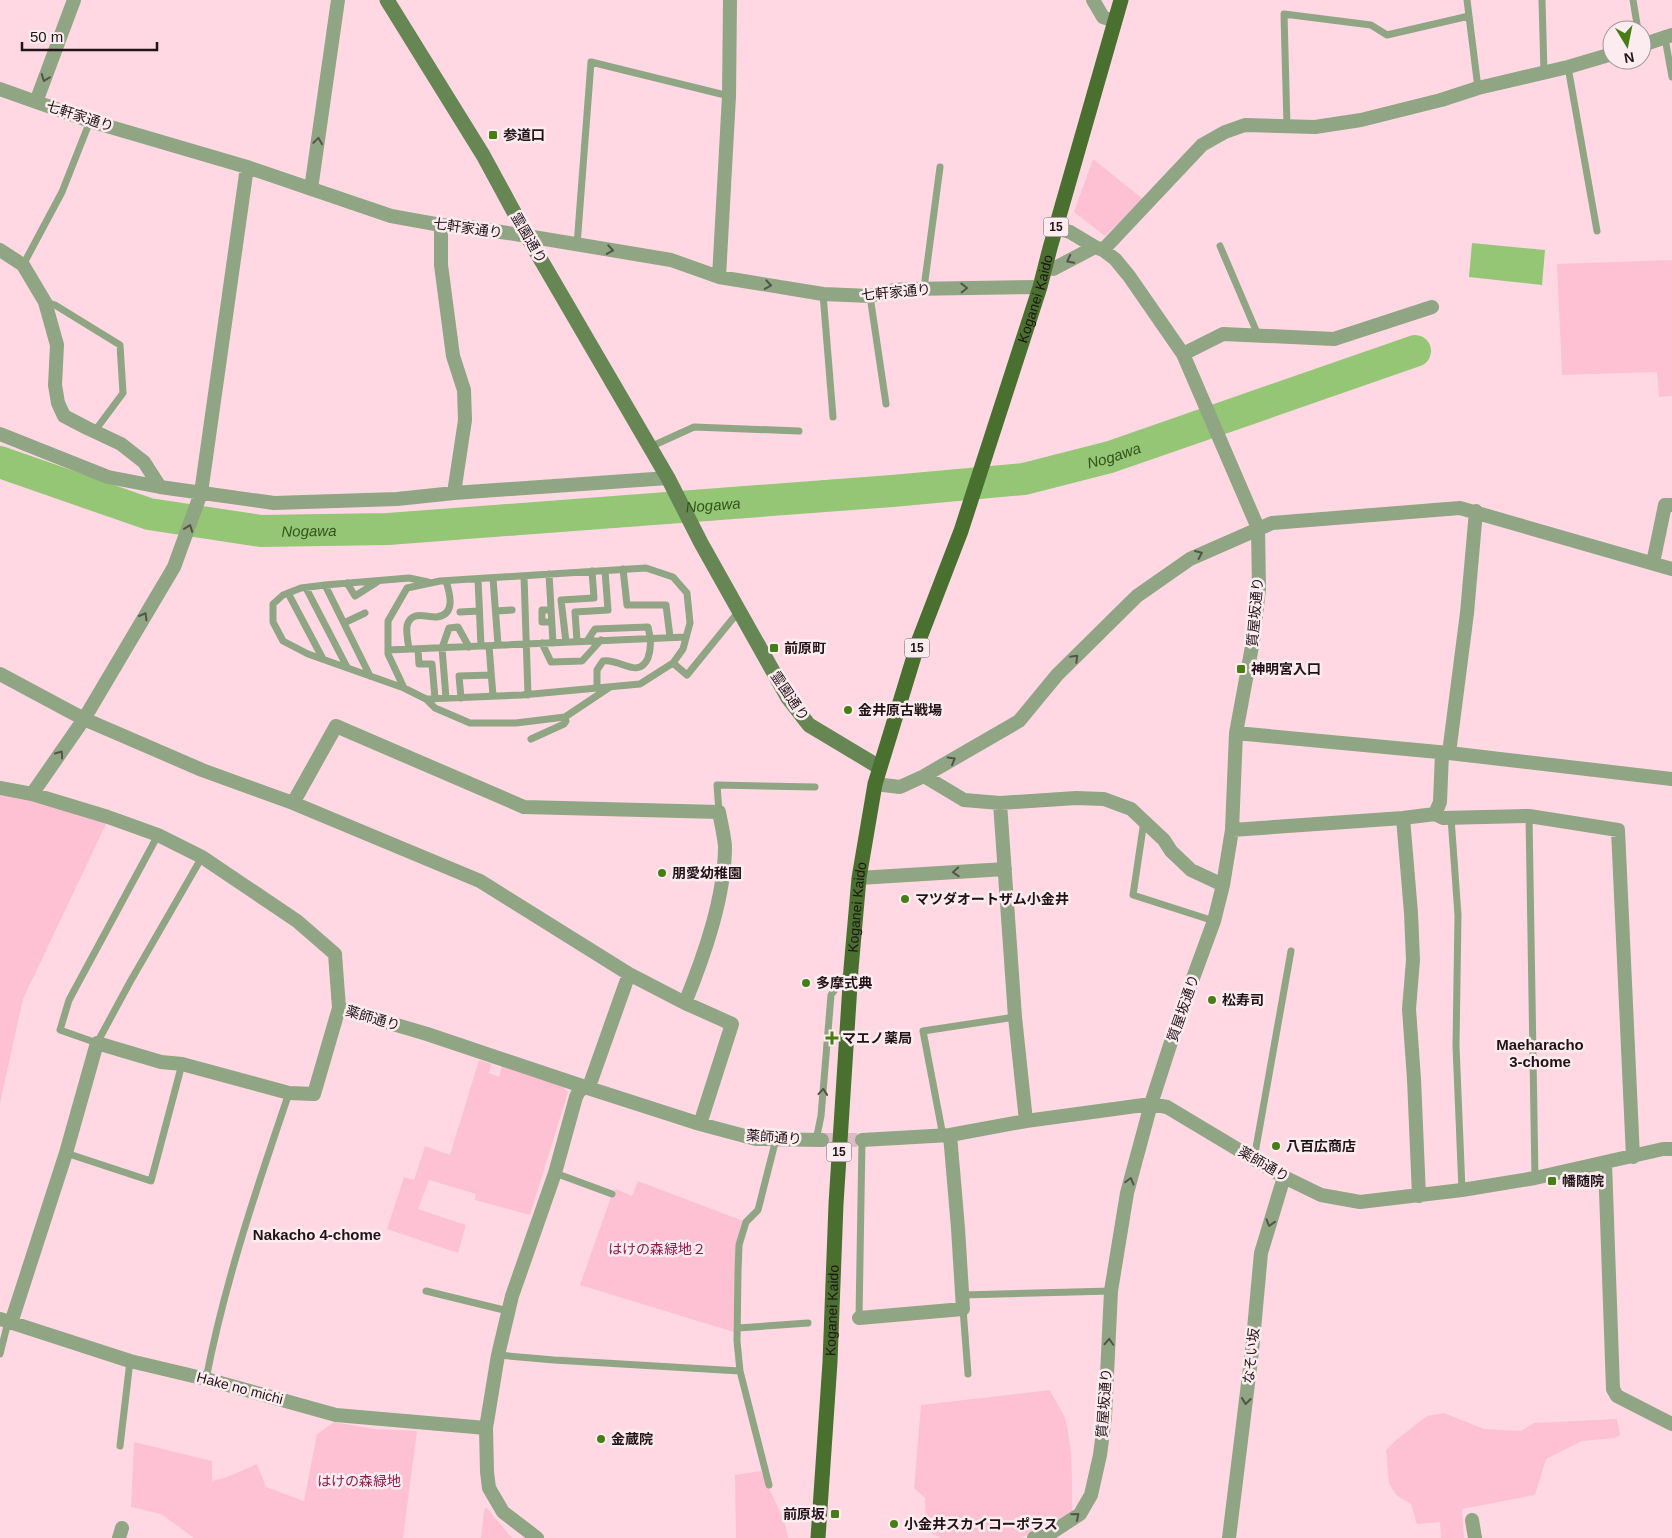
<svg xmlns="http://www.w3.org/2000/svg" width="1672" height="1538" font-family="Helvetica,'Noto Sans JP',sans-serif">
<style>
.green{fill:#fec1d3}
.water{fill:#94c675}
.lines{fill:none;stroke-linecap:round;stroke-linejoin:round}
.river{stroke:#94c675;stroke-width:32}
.street-tunnel{stroke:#debac5;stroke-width:14;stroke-dasharray:14 7;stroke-linecap:butt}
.lane{stroke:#8fa583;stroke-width:7}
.street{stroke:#8fa583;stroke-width:14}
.secondary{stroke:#668653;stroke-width:15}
.primary{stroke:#49702f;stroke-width:15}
.oneway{stroke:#525548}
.poi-dot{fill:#467e15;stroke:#fcecf0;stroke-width:2}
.labels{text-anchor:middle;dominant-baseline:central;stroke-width:5;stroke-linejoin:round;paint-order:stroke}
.shield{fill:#fcecf0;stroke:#635459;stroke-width:1}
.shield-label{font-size:12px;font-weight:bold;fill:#211318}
.street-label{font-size:14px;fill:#211318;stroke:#fcecf0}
.poi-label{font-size:14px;font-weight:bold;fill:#211318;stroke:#fcecf0;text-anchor:start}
.park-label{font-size:14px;fill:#8c1c4e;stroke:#fcecf0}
.water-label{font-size:15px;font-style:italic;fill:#32521a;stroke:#fcecf0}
.neighbourhood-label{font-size:15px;font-weight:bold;fill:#211318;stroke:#fcecf0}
</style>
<rect width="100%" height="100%" fill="#ffd8e3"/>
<path class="green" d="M1093,159l50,40 -38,37 -31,-24z
M1672,260v136l-13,1 -2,-25 -95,3 -5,-111z
M0,793l37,8 69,23 -83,175 -23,104z
M479,1060l12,4 -2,9 10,4 3,-11 59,19 7,7 -38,123 -55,-15 1,-6 -47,-14 -11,29 48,16 -8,28 -71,-24 17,-52 10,3 11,-34 25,9z
M638,1181l108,41 -7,23 -2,88 -157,-48 32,-91 4,-5 16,7z
M1050,1390c4,11 14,21 16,32 7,28 6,62 6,91l-32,18 -21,7h-78l-15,-8 -1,-32 -11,-10 7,-83z
M1444,1413l40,16 37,2 13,-8 83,-4 3,16 -5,3 -33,3 -36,18 -11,36 -73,14 2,29h-23l-1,-16 -23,2 -6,-20 -15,-9 -7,-12 -3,-33 10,-10 31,-24z
M334,1422l40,7 43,2 -14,107h-209l-33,-24 -30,-7 3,-65 78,19v20l15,-4 30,-13 9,23 38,14 13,-67z
M761,1471l23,49 4,18h-52l-1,-63z
M486,1507l26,31h-31l3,-27z"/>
<path class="water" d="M1472,243l73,7 -3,35 -73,-8z"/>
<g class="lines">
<path class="river" id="s1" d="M0,462l149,52 112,17 127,-2 504,-38 132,-12 86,-22 305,-106"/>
<path class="street-tunnel" d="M822,1140h40"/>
<path class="lane" d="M1467,0l11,88
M1542,0l2,73
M1633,0l5,30
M1665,38l7,39
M1568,67l29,164
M1287,127l-3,-113 87,11 16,10 82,-19
M577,245l14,-183 138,34
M1220,246l38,89
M23,265l39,-73 28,-71
M924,288l16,-121
M823,294l10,123
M870,296l16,108
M46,302l9,3 65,40 3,48 -29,39
M650,447l44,-20 105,4
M623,569l4,36h39l4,32
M549,574l4,69
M524,576l4,119
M493,578l5,67
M478,579l3,67
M347,583l8,13 22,-14
M325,585l45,91
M306,588l41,79
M288,593l35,66
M551,610h-9v12h9
M496,611l16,-1
M460,612l19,-1
M344,623l21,-10
M577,641l-2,-29 33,-2 -3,-39
M587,641l8,-12 53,-2c3,11 4,20 0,31 -10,22 -28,0 -45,3l-6,9v18
M566,642l-5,-42 33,-2 -2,-27
M542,643l9,19 31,-1 19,-21
M489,646l4,50
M409,649c-1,-7 -3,-16 -2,-23 4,-17 20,-8 30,-9 19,-3 13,-23 9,-36
M418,649l1,15h13l3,34
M388,650l298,-13
M673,663l10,-14 7,-26 -3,-30 -14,-16 -27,-9 -206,13 -33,7 -19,33v33l16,34 22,11 96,-4 118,-11 33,-21 14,12 52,-64
M404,688l-96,-34 -25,-13 -10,-19v-18l10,-9 18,-7 24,-3 84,-7 19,4
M446,698l-4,-50 7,-20 9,-1 11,20
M461,698l-2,-22 32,-1
M426,699l9,9 35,15h46l49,-6 45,-30
M531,739l33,-15 2,-3 -1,-4
M719,812l-2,-27 98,2
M1529,816l6,362
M1451,818l7,97 -2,131 6,144
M1144,821l-11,74 81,26
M158,835l-89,165 -9,30 37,13 33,-61 72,-125
M943,1136l-20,-105 92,-14
M816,1140l5,-24 10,-121 16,-21
M66,1153l85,28 31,-117
M1254,1159l37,-208
M555,1173l57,21
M426,1291l82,20
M963,1295l148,-4
M963,1309l5,65
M859,1318l3,-178
M738,1328l70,-5
M0,1354l8,-32
M498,1355l56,5 186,11
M206,1379c19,-98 51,-192 83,-286
M120,1446l10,-85
M769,1485l-29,-114 -3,-30 1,-69 1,-27 7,-23 12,-12 18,-71"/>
<path class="street" d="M1093,0l10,17 12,4
M1642,45l30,-10
M0,89l90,32 157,46 144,49 50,9 22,1 64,10 144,24 48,17 104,17 47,2 24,-6 14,-1 132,-2
M36,102l38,-102
M311,189l27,-189
M441,225v40l12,91 11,34 1,30 -11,73
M0,250l23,15 22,37 12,43 -2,40 3,18 6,13 23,12 34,16 23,18 16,25
M1103,250l99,-105 23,-13 20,-7 70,2 46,-7 80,-20 37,-12 90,-21 44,-13
M1045,266l8,3 42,-22
M719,277l10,-181 1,-96
M1183,354l40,-20 111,5 98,-32
M0,434l108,43 52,10 114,16 123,-4 57,-6 214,-15
M1476,511l-9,102 -18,140 223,26
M1653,563l12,-58h7
M0,674l84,45 118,51 91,33 187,78 149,93 56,29 47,21 -32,100
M1236,733l213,20
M924,776l40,24 36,3 76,-5 28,1 27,10 33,31 7,11 20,19 32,15
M875,784l25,3 24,-11 95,-55 38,-46 80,-79 53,-37 82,-36 188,-15 212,61
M0,788l32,6 76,23 50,18 44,22 95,64 38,33 4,54 88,26 158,53 115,37 56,15 66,1
M32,794l52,-75 90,-152 27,-74 46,-326
M293,803l43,-77 188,81 195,5c2,11 5,23 6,34 0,51 -21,110 -40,157
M1000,803l15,214 11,104
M1435,814l5,-12 2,-49
M1232,830l171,-12
M859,878l146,-9
M862,1140l88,-5 76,-14 125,-17 16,3 117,70 37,18 39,7 102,-12 73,-12 128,-29h9
M1605,1163l8,226 4,7 55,28
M1419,1196l-5,-117 -5,-70 4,-49 -2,-47 -8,-95 32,-4 8,4 86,-2 89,14 15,327
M859,1318l104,-9 -5,-81 -8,-93
M0,1319l130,42 76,18 130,36 150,13
M11,1323l55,-170 31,-110 64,19 21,2 107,29 25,1 25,-86
M1472,1520l3,18
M119,1538l3,-10
M537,1538l-34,-26 -14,-24 -2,-16 -1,-44 12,-73 14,-59 43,-123 21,-76 3,-6 11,-7 39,-110
M1034,1538l17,-5 29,-19 11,-19 9,-40 5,-38 6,-126 16,-98 24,-89 31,-96 32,-87 9,-36 9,-55 4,-97 17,-92 6,-52 -1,-61 -75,-174 -54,-78 -14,-17 -12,-9 -8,-3 -25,-15 -14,-4
M1229,1538l23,-187 9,-98 23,-76"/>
<path class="secondary" d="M387,0l96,155 44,81 141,242 33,65 87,155 21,27 70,42"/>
<path class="primary" id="s2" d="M818,1538l12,-176 6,-158 15,-235 8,-91 16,-94 44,-144 42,-109 79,-244 10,-39 71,-248"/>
</g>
<defs><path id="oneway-chevron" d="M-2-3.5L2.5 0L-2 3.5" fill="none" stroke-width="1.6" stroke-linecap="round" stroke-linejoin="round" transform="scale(1.25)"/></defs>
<g class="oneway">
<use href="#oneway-chevron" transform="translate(45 78) rotate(111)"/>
<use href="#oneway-chevron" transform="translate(318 141) rotate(-82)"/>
<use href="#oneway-chevron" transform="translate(610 250) rotate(9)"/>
<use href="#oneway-chevron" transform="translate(1070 260) rotate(153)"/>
<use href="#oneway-chevron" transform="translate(768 285) rotate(9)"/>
<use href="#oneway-chevron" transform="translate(964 288) rotate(-1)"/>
<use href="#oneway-chevron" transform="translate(189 528) rotate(-70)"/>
<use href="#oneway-chevron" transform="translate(1199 554) rotate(-24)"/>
<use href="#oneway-chevron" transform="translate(144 616) rotate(-60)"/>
<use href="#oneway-chevron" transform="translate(1075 658) rotate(-45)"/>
<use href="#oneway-chevron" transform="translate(60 754) rotate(-55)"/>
<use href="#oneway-chevron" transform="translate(952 760) rotate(-30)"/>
<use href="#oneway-chevron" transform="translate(956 872) rotate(177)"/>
<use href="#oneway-chevron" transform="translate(823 1092) rotate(-85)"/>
<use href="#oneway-chevron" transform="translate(1130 1181) rotate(-75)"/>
<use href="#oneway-chevron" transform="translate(1270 1223) rotate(107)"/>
<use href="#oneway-chevron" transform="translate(1109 1342) rotate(-87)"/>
<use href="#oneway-chevron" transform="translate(1246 1401) rotate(97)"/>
<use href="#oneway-chevron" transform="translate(1076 1516) rotate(-40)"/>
</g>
<g class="poi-dot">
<rect x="488" y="130" width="10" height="10" rx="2.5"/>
<rect x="769" y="643" width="10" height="10" rx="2.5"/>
<rect x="1236" y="664" width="10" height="10" rx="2.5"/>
<circle cx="848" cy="710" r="5"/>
<circle cx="662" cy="873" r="5"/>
<circle cx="905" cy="899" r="5"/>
<circle cx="806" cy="983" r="5"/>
<circle cx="1212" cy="1000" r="5"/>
<path d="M829.5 1030.5h5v5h5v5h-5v5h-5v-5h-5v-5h5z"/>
<circle cx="1276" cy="1146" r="5"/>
<rect x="1547" y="1176" width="10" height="10" rx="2.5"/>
<circle cx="601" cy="1439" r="5"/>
<rect x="830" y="1509" width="10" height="10" rx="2.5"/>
<circle cx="894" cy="1524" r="5"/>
</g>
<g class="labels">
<g class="shield">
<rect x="1043.5" y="217.5" width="25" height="19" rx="4"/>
<rect x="904.5" y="638.5" width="25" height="19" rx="4"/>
<rect x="826.5" y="1142.5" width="25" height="19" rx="4"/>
</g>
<g class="shield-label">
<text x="1056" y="227">15</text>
<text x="917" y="648">15</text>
<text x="839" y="1152">15</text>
</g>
<g class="street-label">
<text transform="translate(80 116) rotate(18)">七軒家通り</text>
<text transform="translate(468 228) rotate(8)">七軒家通り</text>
<text transform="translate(529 238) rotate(60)">霊園通り</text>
<text transform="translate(896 292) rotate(-5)">七軒家通り</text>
<text stroke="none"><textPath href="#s2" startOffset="1268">Koganei Kaido</textPath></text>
<text transform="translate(1255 612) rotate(-85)">質屋坂通り</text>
<text transform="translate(790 696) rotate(56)">霊園通り</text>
<text stroke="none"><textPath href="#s2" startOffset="632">Koganei Kaido</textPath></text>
<text transform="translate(1183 1008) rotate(-71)">質屋坂通り</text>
<text transform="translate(373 1018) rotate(16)">薬師通り</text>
<text transform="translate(774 1137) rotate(4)">薬師通り</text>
<text transform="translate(1264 1164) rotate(30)">薬師通り</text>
<text stroke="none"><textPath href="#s2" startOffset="228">Koganei Kaido</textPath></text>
<text transform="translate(1251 1356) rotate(-84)">なそい坂</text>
<text transform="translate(240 1388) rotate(15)">Hake no michi</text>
<text transform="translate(1104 1403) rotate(-86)">質屋坂通り</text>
</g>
<g class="poi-label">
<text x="503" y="135">参道口</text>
<text x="784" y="648">前原町</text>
<text x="1251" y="669">神明宮入口</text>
<text x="858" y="710">金井原古戦場</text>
<text x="672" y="873">朋愛幼稚園</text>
<text x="915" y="899">マツダオートザム小金井</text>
<text x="816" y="983">多摩式典</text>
<text x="1222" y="1000">松寿司</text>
<text x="842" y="1038">マエノ薬局</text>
<text x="1286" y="1146">八百広商店</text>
<text x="1562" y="1181">幡随院</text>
<text x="611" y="1439">金蔵院</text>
<text x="825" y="1514" text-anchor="end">前原坂</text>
<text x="904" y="1524">小金井スカイコーポラス</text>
</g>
<g class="park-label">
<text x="657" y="1249">はけの森緑地２</text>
<text x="359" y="1481">はけの森緑地</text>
</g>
<g class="water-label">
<text stroke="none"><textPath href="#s1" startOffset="1129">Nogawa</textPath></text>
<text stroke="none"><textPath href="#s1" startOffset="724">Nogawa</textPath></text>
<text stroke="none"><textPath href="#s1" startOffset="319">Nogawa</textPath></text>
</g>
<g class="neighbourhood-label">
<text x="1540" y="1044">Maeharacho<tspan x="1540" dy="17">3-chome</tspan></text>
<text x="317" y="1234">Nakacho 4-chome</text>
</g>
</g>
<g transform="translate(1627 45) rotate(170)"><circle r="24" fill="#fcecf0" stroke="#a4959a"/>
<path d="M0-4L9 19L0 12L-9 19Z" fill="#467e15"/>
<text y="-8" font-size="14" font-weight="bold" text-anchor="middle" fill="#211318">N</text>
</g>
<path d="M22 42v8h135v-8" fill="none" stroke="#211318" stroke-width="2.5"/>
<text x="30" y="42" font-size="15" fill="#211318" stroke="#fcecf0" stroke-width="4" paint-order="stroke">50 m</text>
</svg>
